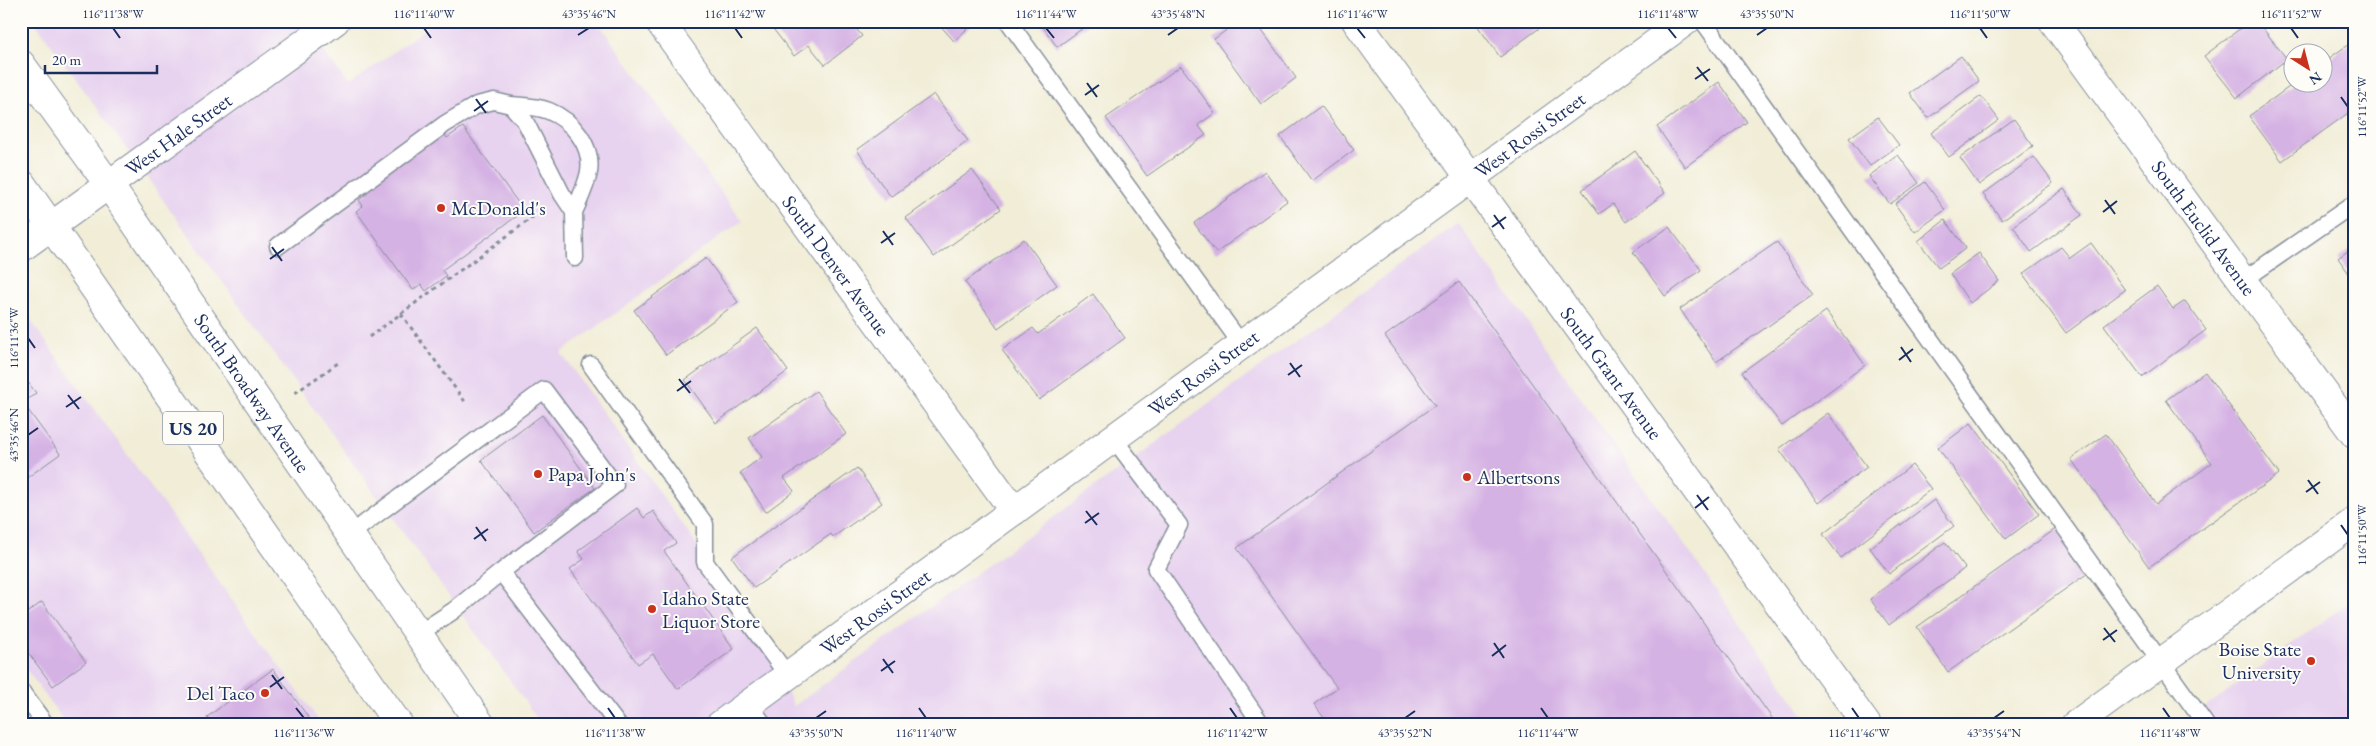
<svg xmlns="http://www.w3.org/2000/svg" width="2376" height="746" font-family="'EB Garamond',serif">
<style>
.built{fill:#e7d2ef}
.building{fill:#d5b2e4}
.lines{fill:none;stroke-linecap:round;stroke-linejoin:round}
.lane-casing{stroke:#868e9a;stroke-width:19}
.street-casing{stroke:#868e9a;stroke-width:30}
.secondary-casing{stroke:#868e9a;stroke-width:30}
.primary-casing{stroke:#868e9a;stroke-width:30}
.path{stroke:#868e9a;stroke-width:3;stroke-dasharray:4 4;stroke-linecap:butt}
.lane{stroke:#fff;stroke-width:16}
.street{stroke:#fff;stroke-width:28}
.secondary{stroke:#fff;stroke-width:28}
.primary{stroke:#fff;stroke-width:28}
.ticks{fill:none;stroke:#1b2f5e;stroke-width:2}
.poi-dot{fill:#c8321e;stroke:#fdfcf7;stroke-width:2}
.labels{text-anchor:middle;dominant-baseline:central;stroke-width:4;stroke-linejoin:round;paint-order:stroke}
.shield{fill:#fdfcf7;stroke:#5f6c8c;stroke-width:1}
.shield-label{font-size:19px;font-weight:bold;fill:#1b2f5e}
.street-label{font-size:20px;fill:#1b2f5e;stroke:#fdfcf7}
.poi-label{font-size:20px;fill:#1b2f5e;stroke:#fdfcf7;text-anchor:start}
.neatline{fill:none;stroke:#1b2f5e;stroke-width:2}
.ticks-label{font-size:12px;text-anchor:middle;fill:#1b2f5e}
</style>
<rect width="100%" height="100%" fill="#fdfcf7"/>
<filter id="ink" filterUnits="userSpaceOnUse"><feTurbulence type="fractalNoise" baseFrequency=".02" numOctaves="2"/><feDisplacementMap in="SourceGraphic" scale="10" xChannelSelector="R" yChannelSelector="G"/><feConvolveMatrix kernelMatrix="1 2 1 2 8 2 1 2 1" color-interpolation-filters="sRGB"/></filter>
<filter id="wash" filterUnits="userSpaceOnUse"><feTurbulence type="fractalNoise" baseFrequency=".0096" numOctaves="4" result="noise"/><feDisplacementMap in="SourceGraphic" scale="20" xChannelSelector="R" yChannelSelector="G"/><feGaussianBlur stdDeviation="1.12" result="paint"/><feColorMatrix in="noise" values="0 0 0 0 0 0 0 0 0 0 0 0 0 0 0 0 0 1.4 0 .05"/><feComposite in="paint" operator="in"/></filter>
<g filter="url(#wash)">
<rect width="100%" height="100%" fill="#f1edd7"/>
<path class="built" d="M34,21h268l46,64 88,-64h161l145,200 -181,132 199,281 34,72 664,-483 353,502h-1269z
M21,307l301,418h-255l-46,-63z
M2355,598v127h-174z"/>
<g id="blocks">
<path class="building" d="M767,21h83l12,15 -37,29 -16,-20 -15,11z
M936,21h40l-22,20z
M1039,21h45l3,4 -30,22z
M1239,21h16l41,57 -35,26 -47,-65z
M1474,21h75l-49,36z
M2171,21h11l-7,5z
M2250,21h7l30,38 -50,39 -33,-42z
M2349,44l6,8v56l-73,53 -33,-45 47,-34h28v-20z
M1961,56l18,25 -51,37 -18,-25z
M1181,66l34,47 -17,12 8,10 -59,41 -41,-58z
M1719,82l28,40 -62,45 -28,-40z
M934,94l34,47 -77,56 -34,-47z
M1981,96l18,24 -50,37 -18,-24z
M1321,106l33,44 -42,31 -32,-45z
M1878,117l21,28 -29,21 -21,-28z
M2014,119l19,27 -54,39 -19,-27z
M463,127l61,84 -82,59 4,6 -20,15 -5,-7 -8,6 -57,-79 7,-5 -4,-6 9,-7v-12l72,-52 7,9z
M1635,151l30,42 -39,29 -13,-18 -14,10 -17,-24z
M1898,155l21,28 -29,21 -21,-28z
M2034,157l19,26 -51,37 -19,-26z
M972,170l29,39 -67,48 -28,-39z
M1265,171l22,30 -71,52 -22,-30z
M1925,182l20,28 -30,22 -20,-28z
M2064,189l18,26 -51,37 -18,-26z
M1945,220l21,28 -27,20 -21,-27z
M1669,227l32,43 -36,26 -32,-44z
M1024,239l33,46 -59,43 -33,-46z
M1777,242l36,53 -97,67 -36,-53z
M2091,243l34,47 -59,43 -43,-59 38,-27 9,11z
M2355,246v36l-17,-24z
M1979,253l20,28 -29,22 -20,-29z
M706,258l32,44 -72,53 -32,-45z
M1459,282l318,443h-448l-15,-21 23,-16 -100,-140 198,-143 -50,-69z
M2157,286l16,23 12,-8 21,29 -64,47 -38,-52z
M1093,294l32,44 -86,62 -37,-50 31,-22 5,6z
M1826,311l39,54 -83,61 -40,-54z
M757,328l31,43 -72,52 -31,-43z
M2205,372l74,102 -130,93 -78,-108 35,-25 50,70 56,-41 -46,-63z
M21,373l15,20 -13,10 37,51 -39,28z
M816,391l30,43 -62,44 10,13 -28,21 -26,-39 22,-16 -13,-19z
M1828,413l39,54 -49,36 -39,-54z
M542,415l53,73 -61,44 -53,-72z
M1971,423l68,91 -33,25 -68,-91z
M1912,465l19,24 -90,69 -18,-24z
M857,468l25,35 -49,34 -2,-3 -77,54 -22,-31z
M1934,500l20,26 -65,48 -19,-26z
M637,508l7,10 9,-7 23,32 -12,8 70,98 -56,40 -25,-35 -15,10 -68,-95 14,-10 -6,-8z
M2057,528l31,45 -140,99 -31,-45z
M1945,542l20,26 -76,57 -19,-26z
M42,602l44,60 -33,24 -32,-43v-26z
M273,669l41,56h-101l-6,-8z"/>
</g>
</g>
<g filter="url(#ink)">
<use href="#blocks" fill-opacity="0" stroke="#868e9a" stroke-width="1"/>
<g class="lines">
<g class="lane-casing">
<path id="lane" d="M1008,21l234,324
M1703,21l503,704
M511,105c13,1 26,1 38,6 24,10 44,35 40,61 -3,14 -9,27 -15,40
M278,246l167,-122 32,-19 17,-4 17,4 14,16 37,73 12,18 1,46
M2242,281l113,-78
M591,365l114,159v38l83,114
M1114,439l65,86 -23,44 106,156
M349,535l195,-145 71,95 -114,87
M418,634l35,-23 48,-39 117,153
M21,691l25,34
M749,704l15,21"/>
</g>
<g class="street-casing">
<g id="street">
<path id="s1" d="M659,21l355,490"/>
<path id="s2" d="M1356,21l511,704"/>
<path id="s3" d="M2053,21l302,414"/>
<path id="s4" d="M21,248l314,-227"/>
<path id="s5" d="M720,725l966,-704"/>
</g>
</g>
<g class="secondary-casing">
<path id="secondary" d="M2075,725l280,-204"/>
</g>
<g class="primary-casing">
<g id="primary">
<path id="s6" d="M21,64l88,121 372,540"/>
<path d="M21,183l378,542"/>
</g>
</g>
<path class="path" d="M401,314l65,89
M369,337l164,-120
M295,393l43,-30"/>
<use href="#lane" class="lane"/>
<use href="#street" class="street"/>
<use href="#secondary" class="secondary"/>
<use href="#primary" class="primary"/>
</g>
</g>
<path class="ticks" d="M113,28l7,10M424,28l7,10M735,28l7,10M1046,28l8,10M1357,28l8,10M1668,28l8,10M1980,28l7,10M2291,28l7,10M578,35l11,-7M1168,35l10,-7M1757,35l10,-7M1697,67l11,14M1695,79l15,-10M1087,83l10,14M1085,95l14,-10M2341,97l7,10M476,99l10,14M474,111l14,-10M2105,200l10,14M2103,212l14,-11M1494,215l10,14M1492,227l14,-10M883,231l10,14M881,243l14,-10M272,247l10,14M270,259l14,-10M28,338l7,10M1901,347l10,15M1899,360l14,-11M1290,363l10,14M1288,375l14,-10M679,379l11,14M677,391l14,-10M68,395l11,14M66,407l15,-10M28,435l10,-7M2308,480l10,14M2306,492l14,-10M1697,495l11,15M1695,508l14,-11M1086,511l11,14M1085,523l14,-10M2341,525l7,10M476,527l10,14M474,539l14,-10M2104,628l11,14M2103,640l14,-10M1494,643l10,15M1492,656l14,-11M883,659l10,14M881,671l14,-10M272,675l10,14M270,687l14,-10M296,708l8,10M608,708l7,10M919,708l7,10M1230,708l7,10M1541,708l7,10M1852,708l7,10M2163,708l7,10M816,718l10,-7M1405,718l10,-7M1994,718l10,-7"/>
<g class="poi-dot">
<circle cx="441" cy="208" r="5"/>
<circle cx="538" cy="474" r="5"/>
<circle cx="1467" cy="477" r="5"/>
<circle cx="652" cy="609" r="5"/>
<circle cx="2311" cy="661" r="5"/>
<circle cx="265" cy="693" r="5"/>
</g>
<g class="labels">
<rect class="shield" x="163" y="411.5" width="60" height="33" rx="4"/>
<g class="shield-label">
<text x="193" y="428">US 20</text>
</g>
<g class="street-label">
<text stroke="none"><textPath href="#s4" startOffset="194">West Hale Street</textPath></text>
<text stroke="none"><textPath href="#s5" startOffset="1002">West Rossi Street</textPath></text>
<text stroke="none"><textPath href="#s3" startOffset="256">South Euclid Avenue</textPath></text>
<text stroke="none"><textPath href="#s1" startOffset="302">South Denver Avenue</textPath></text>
<text stroke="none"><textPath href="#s2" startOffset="435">South Grant Avenue</textPath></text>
<text stroke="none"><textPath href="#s5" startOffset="598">West Rossi Street</textPath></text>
<text stroke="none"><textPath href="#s6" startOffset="402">South Broadway Avenue</textPath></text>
<text stroke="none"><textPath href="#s5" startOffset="192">West Rossi Street</textPath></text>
</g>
<g class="poi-label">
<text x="451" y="208">McDonald's</text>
<text x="548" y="474">Papa John's</text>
<text x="1477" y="477">Albertsons</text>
<text x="662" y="598">Idaho State<tspan x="662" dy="23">Liquor Store</tspan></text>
<text x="2301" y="649" text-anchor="end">Boise State<tspan x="2301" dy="23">University</tspan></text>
<text x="255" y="693" text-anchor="end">Del Taco</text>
</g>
</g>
<rect width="2376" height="746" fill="none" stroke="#fdfcf7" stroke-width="55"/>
<g transform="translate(2308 68) rotate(144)"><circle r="24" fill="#fdfcf7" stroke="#a3aaba"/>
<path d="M0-4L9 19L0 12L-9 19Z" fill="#c8321e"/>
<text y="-8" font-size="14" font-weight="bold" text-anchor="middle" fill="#1b2f5e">N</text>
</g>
<path d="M45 65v8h112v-8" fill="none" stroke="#1b2f5e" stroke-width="2.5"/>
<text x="52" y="65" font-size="15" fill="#1b2f5e" stroke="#fdfcf7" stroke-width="4" paint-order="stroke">20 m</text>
<rect x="28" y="28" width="2320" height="690" class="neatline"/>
<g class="ticks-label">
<text x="113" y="18">116°11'38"W</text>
<text x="424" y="18">116°11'40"W</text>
<text x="589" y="18">43°35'46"N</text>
<text x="735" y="18">116°11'42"W</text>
<text x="1046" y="18">116°11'44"W</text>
<text x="1178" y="18">43°35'48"N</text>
<text x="1357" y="18">116°11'46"W</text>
<text x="1668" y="18">116°11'48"W</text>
<text x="1767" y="18">43°35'50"N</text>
<text x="1980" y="18">116°11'50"W</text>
<text x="2291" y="18">116°11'52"W</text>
<text transform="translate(2362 107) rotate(-90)" y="4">116°11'52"W</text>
<text transform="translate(14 338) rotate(-90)" y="4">116°11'36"W</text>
<text transform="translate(14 435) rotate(-90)" y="4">43°35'46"N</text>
<text transform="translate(2362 535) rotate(-90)" y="4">116°11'50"W</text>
<text x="304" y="737">116°11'36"W</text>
<text x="615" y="737">116°11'38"W</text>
<text x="816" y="737">43°35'50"N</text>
<text x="926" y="737">116°11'40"W</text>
<text x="1237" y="737">116°11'42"W</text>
<text x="1405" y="737">43°35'52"N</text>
<text x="1548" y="737">116°11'44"W</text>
<text x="1859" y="737">116°11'46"W</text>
<text x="1994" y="737">43°35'54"N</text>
<text x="2170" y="737">116°11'48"W</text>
</g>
</svg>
